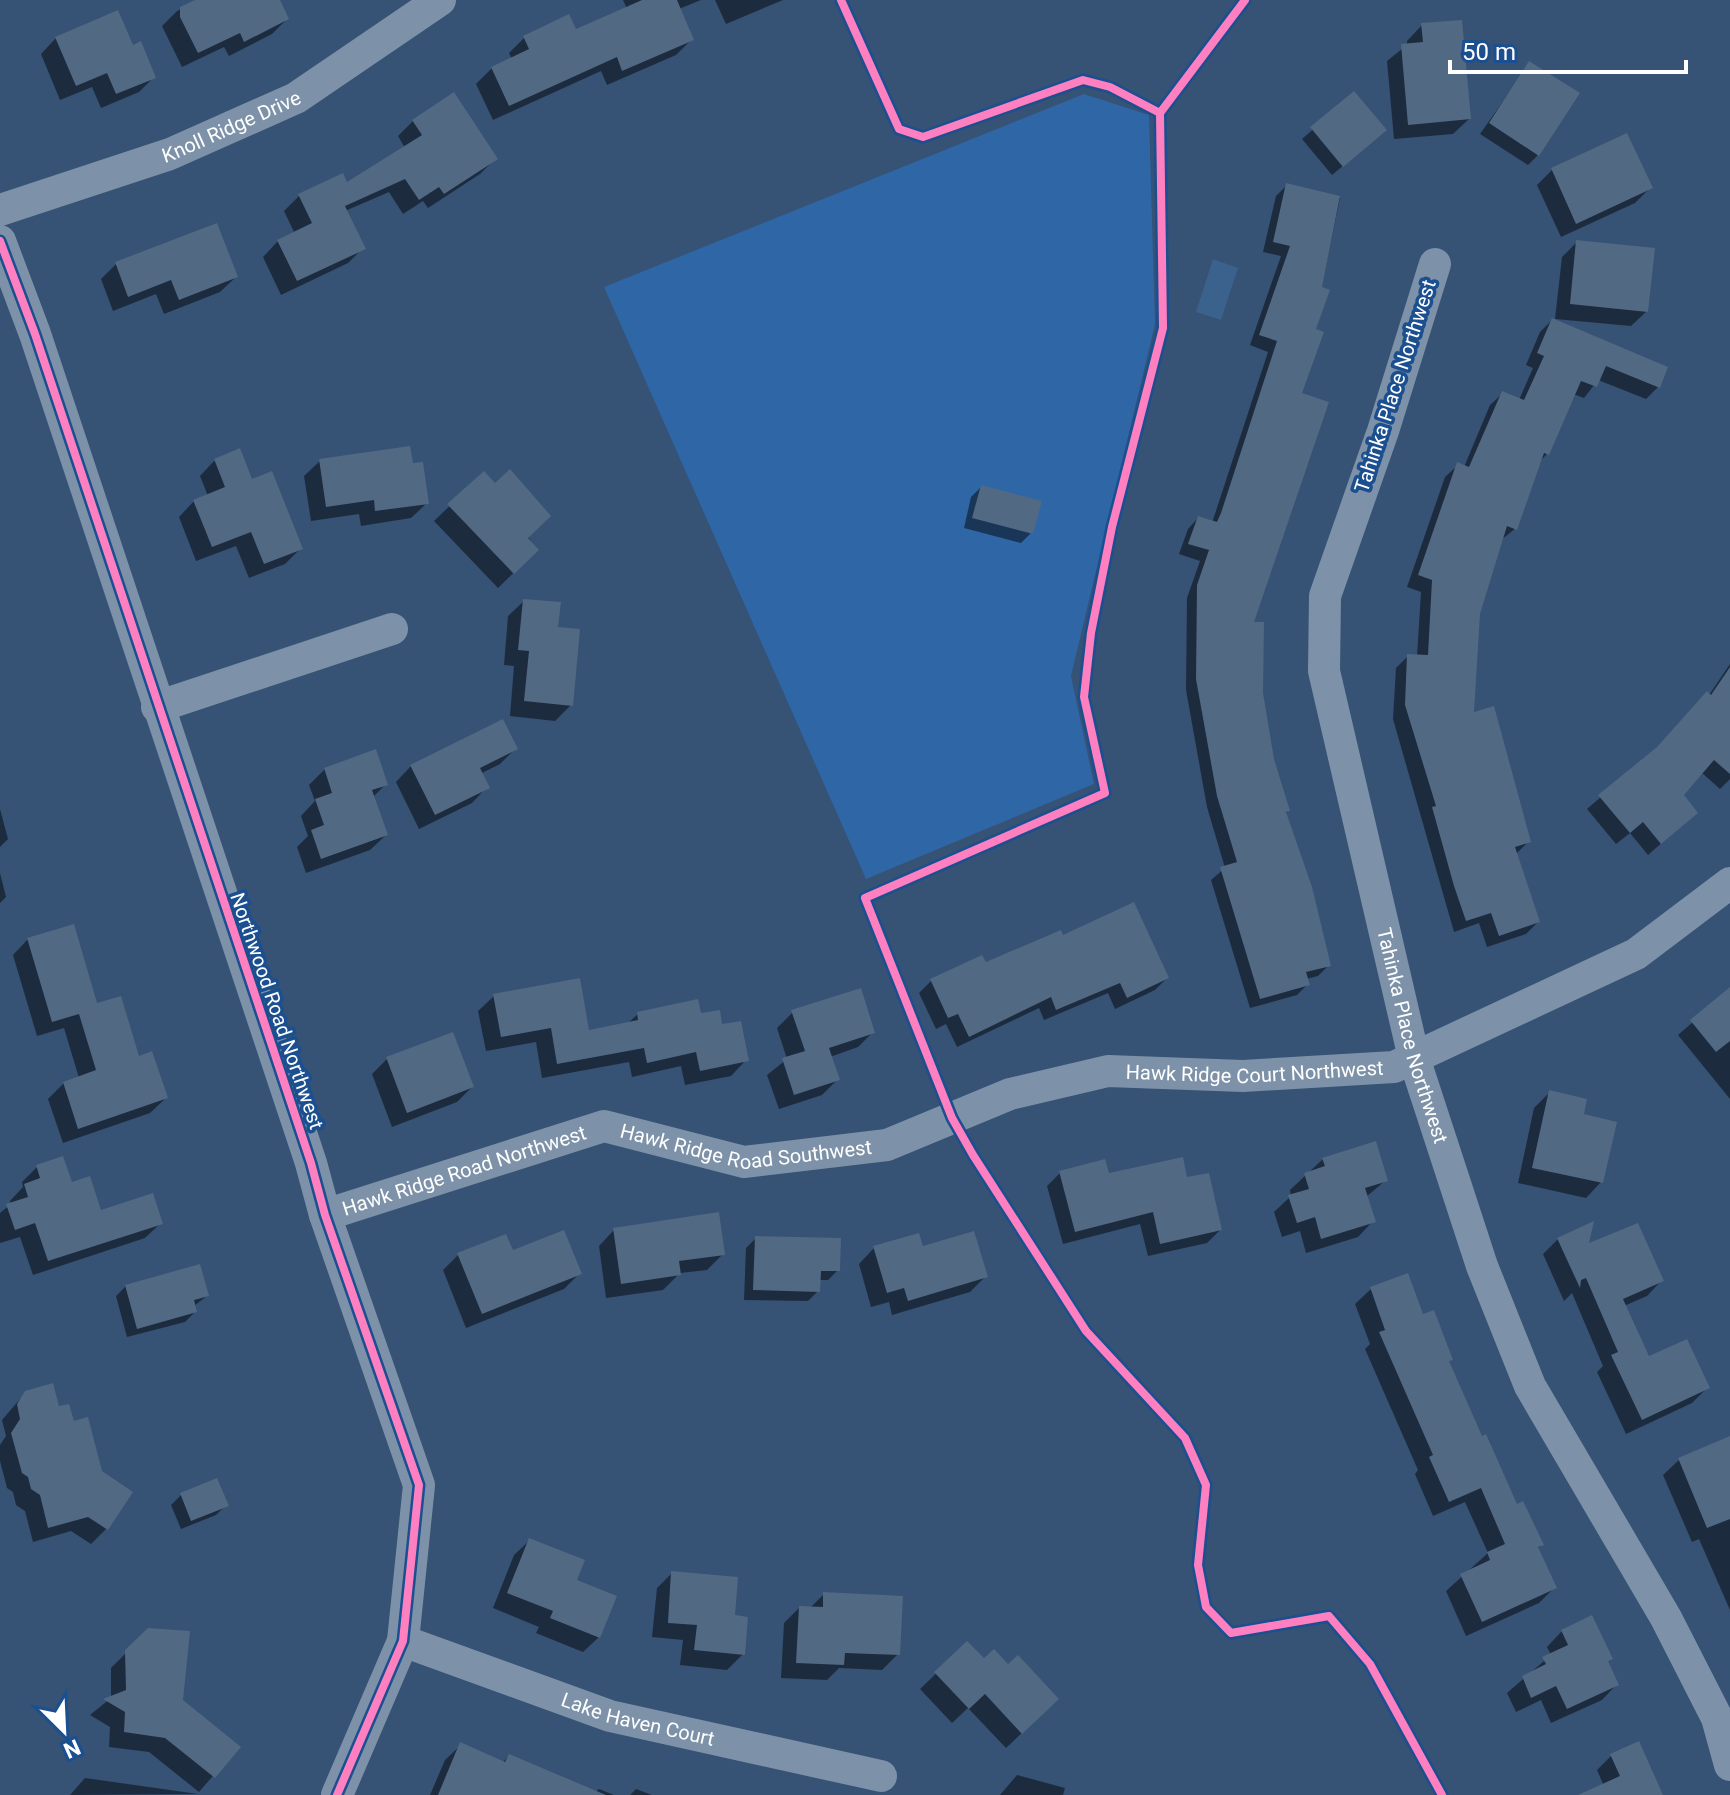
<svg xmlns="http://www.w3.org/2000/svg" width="1730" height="1795" font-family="Roboto,sans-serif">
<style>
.green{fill:#2f66a5}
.water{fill:#3b618d}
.shadow{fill:#0007}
.building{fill:#526984}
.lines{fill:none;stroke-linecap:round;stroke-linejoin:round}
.minor{stroke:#7d92a8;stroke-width:32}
.cycleway-casing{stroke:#1b4f8f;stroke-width:13}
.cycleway{stroke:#ff80c0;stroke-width:8}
.labels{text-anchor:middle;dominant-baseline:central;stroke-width:7;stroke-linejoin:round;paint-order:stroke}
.street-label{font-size:20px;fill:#fff;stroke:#1b4f8f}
</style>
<rect width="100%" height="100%" fill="#365274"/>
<path class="green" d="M1084,94l65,21 6,209 -84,352 23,108 -228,95 -262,-592z"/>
<path class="water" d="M1213,259l25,9 -17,52 -25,-8z"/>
<path class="shadow" d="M199,0h78l10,19 -15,15 -43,22 -5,-9 -42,20 -20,-41 15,-15z
M623,0h78l-22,9 12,31 -15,15 -69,30 -6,-14 -108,49 -17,-36 16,-16 20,-9 -3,-6 15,-15 51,-7 52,-22z
M715,0h68l-57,24z
M1422,25l47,94 -16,15 -59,5 -7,-78 20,-16v-4z
M56,38l76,10 22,29 -15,15 -38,16 -9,-21 -32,13 -19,-46z
M1530,63l8,92 -10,10 -48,-31z
M1354,94l20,46 -42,35 -30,-36z
M413,121l82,38 -15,15 -52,34 -5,-7 -20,13 -14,-22 -44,19 18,37 -15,15 -67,32 -18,-38 15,-16 17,-7 -11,-23 15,-15 48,-11 58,-37 -7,-12z
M1552,170l98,18 -15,15 -74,34 -24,-52z
M1286,186l54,12 -89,426 21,136 16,51 -3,3 44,151 -11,11 -12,3 1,6 -10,10 -47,13 -39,-128 14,-12 -18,-61 -21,-117 1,-92 13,-37 -21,-7 9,-25 10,-11 14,5 56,-171 -18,-7 31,-89 -18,-4 13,-56z
M1577,242l70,69 -16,15 -76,-7 7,-62z
M116,264l120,13 -16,15 -56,22 -8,-20 -43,17 -12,-32z
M1552,320l106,67 -12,12 -48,-19 -14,18 -11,-4 -26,60 -8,8 -23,66 -15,12 -23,74 -6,101 56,127 -13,13 23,67 -12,12 -39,13 -8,-24 -25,9 -61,-213 3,-51 12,-12h9l4,-64 -14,-5 38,-110 13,-12 6,2 26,-62 13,-12 16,7 14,-32 -7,-3 14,-33z
M215,460l36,22 50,66 -16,16 -36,14 -13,-32 -40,15 -17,-44 15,-16 14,-5 -8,-20z
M320,461l91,4 16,38 -16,15 -50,8 -2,-12 -48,7 -7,-45z
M484,473l53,77 -39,38 -64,-67z
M981,487l50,46 -10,10 -57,-15 7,-31z
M524,601l32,28 15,76 -16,16 -45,-5 4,-50 -10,-1 4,-49z
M1730,664v115l-10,10 -19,-17 -20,23 15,18 -48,42 -18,-22 -14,11 -29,-35 66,-57 56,-57z
M515,749l-15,15 -20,10 7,13 -15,16 -53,26 -23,-47 15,-16z
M325,769l61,15 -13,13 13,38 -16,15 -64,23 -9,-26 11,-11 -7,-20 14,-15 -6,-16z
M0,809l8,30 -8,8z
M0,873l6,24 -6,6z
M1062,938l105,40 -12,12 -40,19 -7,-16 -64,27 -5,-12 -82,39 -11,-23 -10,5 -17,-36 12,-12 50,-24 4,8z
M28,939l68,66 70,93 -16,15 -87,30 -15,-44 16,-16 15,-5 -15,-50 -27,8 -24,-81z
M1730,990v109l-52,-64z
M494,996l94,37 39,-9 11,-10 61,2 22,11 25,33 -15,16 -46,9 -4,-19 -49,11 -3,-15 -87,16 -6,-36 -50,9 -8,-40z
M793,1012l80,20 -15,15 -28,10 7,23 -15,15 -43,14 -12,-34 20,-16 -10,-31z
M387,1059l85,28 -15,15 -65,25 -20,-53z
M1550,1092l31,24 20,66 -15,16 -68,-15 16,-75z
M1323,1159l63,21 -20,17 7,24 -15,16 -52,16 -6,-22 -18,6 -8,-25 17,-16 -1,-6z
M37,1167l34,18 28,27 62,11 -16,15 -112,37 -13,-38 -20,6v-30l11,-9 -1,-3 13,-14 -1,-5z
M1060,1173l126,7 34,50 -13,13 -59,13 -8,-32 -77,20 -16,-58z
M614,1230l109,24 -16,16 -27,3 -17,17 -57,8 -7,-52z
M756,1238l82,32 -10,10h-9l-1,11 -10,10 -64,-1 2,-52z
M1558,1239l29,8 75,33 -15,16 -23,10 24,52 59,30 -15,15 -66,31 -29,-62 6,-6 -31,-73 -8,8 -21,-47z
M874,1248l111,29 -15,15 -78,23 -3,-13 -18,5 -12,-43z
M512,1253l68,20 -16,16 -98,39 -23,-58 15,-15z
M1407,1276l15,41 26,45 33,77 35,67 25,39 -4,4 17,39 -15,15 -73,33 -20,-45 42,-38 -23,-51 -32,14 -18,-42 3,-4 -53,-121 5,-5 -15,-40 16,-15z
M126,1286l81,10 -13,10 1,6 -10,10 -58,15 -11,-41z
M26,1392l31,17 15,15 28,49 30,20 -24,36 -15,15 -20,-13 -38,11 -8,-31 -9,-6 -3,-13 -6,-4 -7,-27v-16l6,-9 -4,-16z
M1730,1439v171l-31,-71 -7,3 -29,-67 16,-15z
M216,1481l10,24 -10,10 -35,14 -10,-24 10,-10z
M530,1540l45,41 24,56 -16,15 -47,-19 3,-6 -46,-19 21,-53z
M672,1573l60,44 11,37 -16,16 -47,-5 3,-25 -31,-3 5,-49z
M824,1594l74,60 -16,16 -43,-2 -12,12 -46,-2 3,-55 15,-15h11z
M149,1630l32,71 57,46 -39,45 -50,-40 -40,-5 1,-20 -20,-12 21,-17v-30z
M1562,1631l45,31 10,22 -15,16 -51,23 -10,-23 -25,12 -9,-19 44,-38 -4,-8z
M967,1644l74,71 -35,33 -38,-40 -16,15 -32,-34z
M461,1745l41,18 7,-7 86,36 4,-3 15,6h-184l15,-35z
M1611,1756l48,39h-65l10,-9 -7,-16z
M1017,1775l48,13 -2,7h-63z
M85,1778l113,16 -128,1z
M636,1789l16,6h-22z"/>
<path class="building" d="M195,0h85l9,19 -45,23 -4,-9 -42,20 -18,-36v-10z
M642,0h35l17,40 -72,31 -5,-14 -108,49 -18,-39 38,-18 -6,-13 46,-22 7,15z
M118,10l15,35 8,-4 15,37 -40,16 -9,-21 -31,13 -21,-49z
M1462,20l9,99 -63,6 -7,-81 22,-2 -2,-19z
M1529,61l51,32 -41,63 -50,-33z
M1354,91l33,39 -44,37 -33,-40z
M454,92l44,67 -54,35 -5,-7 -20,13 -14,-21 -60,27 21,43 -69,32 -20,-41 35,-17 -14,-29 45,-21 4,9 75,-47 -10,-15z
M1627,133l26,55 -77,36 -25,-56z
M1286,183l54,13 -18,91 8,3 -14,39 8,3 -22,61 27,9 -75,220h10l-1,71 11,66 16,52 -4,1 26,75 19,79 -25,6 4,13 -50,14 -40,-132 17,-5 -20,-66 -21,-117 1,-94 12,-35 -21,-6 10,-28 19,6 4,-9 56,-172 -18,-6 31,-89 -17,-4z
M217,223l21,54 -59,23 -8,-20 -43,17 -13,-35z
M1576,240l79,8 -7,64 -78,-8z
M1552,318l116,49 -8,21 -54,-22 -9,21 -16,-6 -32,74 -5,-2 -27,77 -10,-4 -27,88 -6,98 20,-6 37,136 -16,5 25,75 -41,14 -8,-23 -25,8 -12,-35 -22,-79 4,-1 -31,-101 2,-51 21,1 4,-75 -14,-5 39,-113 12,5 33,-76 22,9 20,-44 -7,-3z
M410,446l3,17 10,-1 6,42 -54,7 -1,-11 -48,7 -7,-48z
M240,448l12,31 20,-8 31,78 -39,15 -13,-32 -39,15 -19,-47 32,-13 -11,-28z
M510,469l41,47 -23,22 11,12 -25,24 -67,-70 37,-33 11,12z
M981,485l61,16 -9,33 -61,-16z
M523,599l38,3 -3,25 22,2 -7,77 -49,-5 5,-50 -11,-1z
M1730,667v107l-16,-14 -30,35 14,18 -37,31 -18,-22 -13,11 -32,-38 59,-48 50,-56 4,4z
M503,719l15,30 -38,19 10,20 -55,27 -25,-50z
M376,749l12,36 -16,5 16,45 -67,24 -10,-29 13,-5 -9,-26 17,-6 -8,-25z
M1134,902l35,76 -42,20 -7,-15 -64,27 -5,-13 -82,40 -11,-23 -10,4 -18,-39 52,-24 4,7 75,-32 2,5z
M74,924l23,79 24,-7 18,60 13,-5 16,47 -90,31 -15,-47 33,-12 -17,-56 -27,8 -25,-84z
M580,978l9,52 49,-10 -1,-8 61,-13 3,14 19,-3 2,14 19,-3 8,40 -49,10 -4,-19 -49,11 -3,-15 -87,16 -6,-36 -50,9 -8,-43z
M1730,987v54l-14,11 -26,-32z
M861,988l14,45 -46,15 11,32 -46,15 -12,-37 23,-7 -14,-41z
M453,1032l21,55 -67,26 -21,-56z
M1549,1090l38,9 -3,15 33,8 -14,61 -71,-15z
M1376,1141l12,40 -23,7 11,34 -55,17 -6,-22 -18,6 -9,-28 21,-6 -5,-16 21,-7 -3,-8z
M63,1156l9,26 18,-6 11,34 52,-17 10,31 -115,37 -13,-38 -20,7 -9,-26 22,-7 -4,-13 16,-6 -4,-13z
M1183,1157l4,20 22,-4 13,57 -62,14 -7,-32 -78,20 -16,-61 46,-12 4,14z
M719,1212l6,43 -46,6 2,14 -60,9 -8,-56z
M1594,1221l-5,22 49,-20 26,58 -41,18 26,57 38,-17 23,49 -68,32 -31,-65 7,-3 -32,-74 -5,2 -1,8 -23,-50z
M564,1230l18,44 -100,40 -25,-61 49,-19 7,16z
M974,1231l14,46 -80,24 -4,-13 -17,5 -14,-47 46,-13 4,13z
M755,1236l86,2 -1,33h-19l-1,21 -67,-2z
M200,1264l9,32 -15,4 3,12 -60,17 -12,-44z
M1408,1273l15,41 11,-4 19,50 -4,1 33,75 4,-2 31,70 6,-3 21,44 -6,2 19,41 -75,34 -22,-48 30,-14 -3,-8 18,-8 -24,-56 -32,14 -20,-45 4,-2 -54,-123 6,-2 -15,-43z
M53,1383l6,23 10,-2 5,17 14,-4 14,54 31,21 -25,38 -20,-13 -40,11 -8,-33 -9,-6 -3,-12 -6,-4 -11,-40 9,-14 -3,-15 8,-13z
M1730,1436v83l-23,9 -29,-70z
M217,1478l12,28 -38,15 -11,-28z
M529,1538l56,22 -8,20 40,16 -17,42 -50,-20 3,-7 -46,-18z
M671,1571l67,6 -3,38 13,2 -3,38 -51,-5 3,-25 -29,-2z
M823,1592l80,4 -3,59 -55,-2 -1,12 -48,-2 3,-57 24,1z
M1592,1615l21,44 -5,2 11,24 -52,24 -11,-23 -25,12 -9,-22 24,-12 -4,-7 26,-12 -7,-15z
M148,1628l42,3 -7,69 58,47 -26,31 -50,-40 -41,-6 1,-20 -22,-13 23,-9 -1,-40z
M967,1641l17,17 10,-9 14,15 10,-9 41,44 -37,35 -37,-40 -16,15 -35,-37z
M1639,1741l24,54h-85l42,-19 -10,-22z
M460,1742l45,20 4,-8 97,41h-168z"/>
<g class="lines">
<g class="minor">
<path id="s1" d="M0,210l170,-56 126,-56 144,-98"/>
<path d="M0,241l35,93 276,829 14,52 94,270 -16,156 -66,154"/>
<path id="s2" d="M1435,264l-52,167 -58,165 -1,75 90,387 68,208 48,120 136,232 51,100 13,47"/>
<path d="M157,707l235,-78"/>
<path id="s3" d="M325,1215l279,-89 140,36 143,-17 123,-51 98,-23 135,5 151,-9 242,-113 94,-71"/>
<path id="s4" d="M403,1641l207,75 271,60"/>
</g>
<g class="cycleway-casing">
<path id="cycleway" d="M841,0l58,129 24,8 160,-57 27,7 50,26
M1245,0l-85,113 3,215 -51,199 -21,106 -7,64 21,96 -240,105 87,220 21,37 113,176 99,107 21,47 -8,80 8,42 25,26 98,-17 41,48 72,131
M0,241l35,93 276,829 14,52 94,270 -16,156 -66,154"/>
</g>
<use href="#cycleway" class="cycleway"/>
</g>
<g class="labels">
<g class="street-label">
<text stroke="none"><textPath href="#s1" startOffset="246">Knoll Ridge Drive</textPath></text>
<text transform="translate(1395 386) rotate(-72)">Tahinka Place Northwest</text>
<text transform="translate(277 1011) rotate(71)">Northwood Road Northwest</text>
<text stroke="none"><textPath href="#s2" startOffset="800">Tahinka Place Northwest</textPath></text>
<text stroke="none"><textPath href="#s3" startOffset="962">Hawk Ridge Court Northwest</textPath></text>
<text stroke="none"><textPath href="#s3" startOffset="438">Hawk Ridge Road Southwest</textPath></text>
<text stroke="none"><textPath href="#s3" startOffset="146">Hawk Ridge Road Northwest</textPath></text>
<text stroke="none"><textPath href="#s4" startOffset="248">Lake Haven Court</textPath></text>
</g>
</g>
<g transform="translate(64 1731) rotate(156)" stroke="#1b4f8f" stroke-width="6" paint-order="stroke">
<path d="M0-6L14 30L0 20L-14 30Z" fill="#ffffff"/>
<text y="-12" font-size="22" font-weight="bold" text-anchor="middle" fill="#ffffff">N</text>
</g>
<path d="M1450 60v12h236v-12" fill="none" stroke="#ffffff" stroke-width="4"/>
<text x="1462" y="60" font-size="24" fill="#ffffff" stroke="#1b4f8f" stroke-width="6" paint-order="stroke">50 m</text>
</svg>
